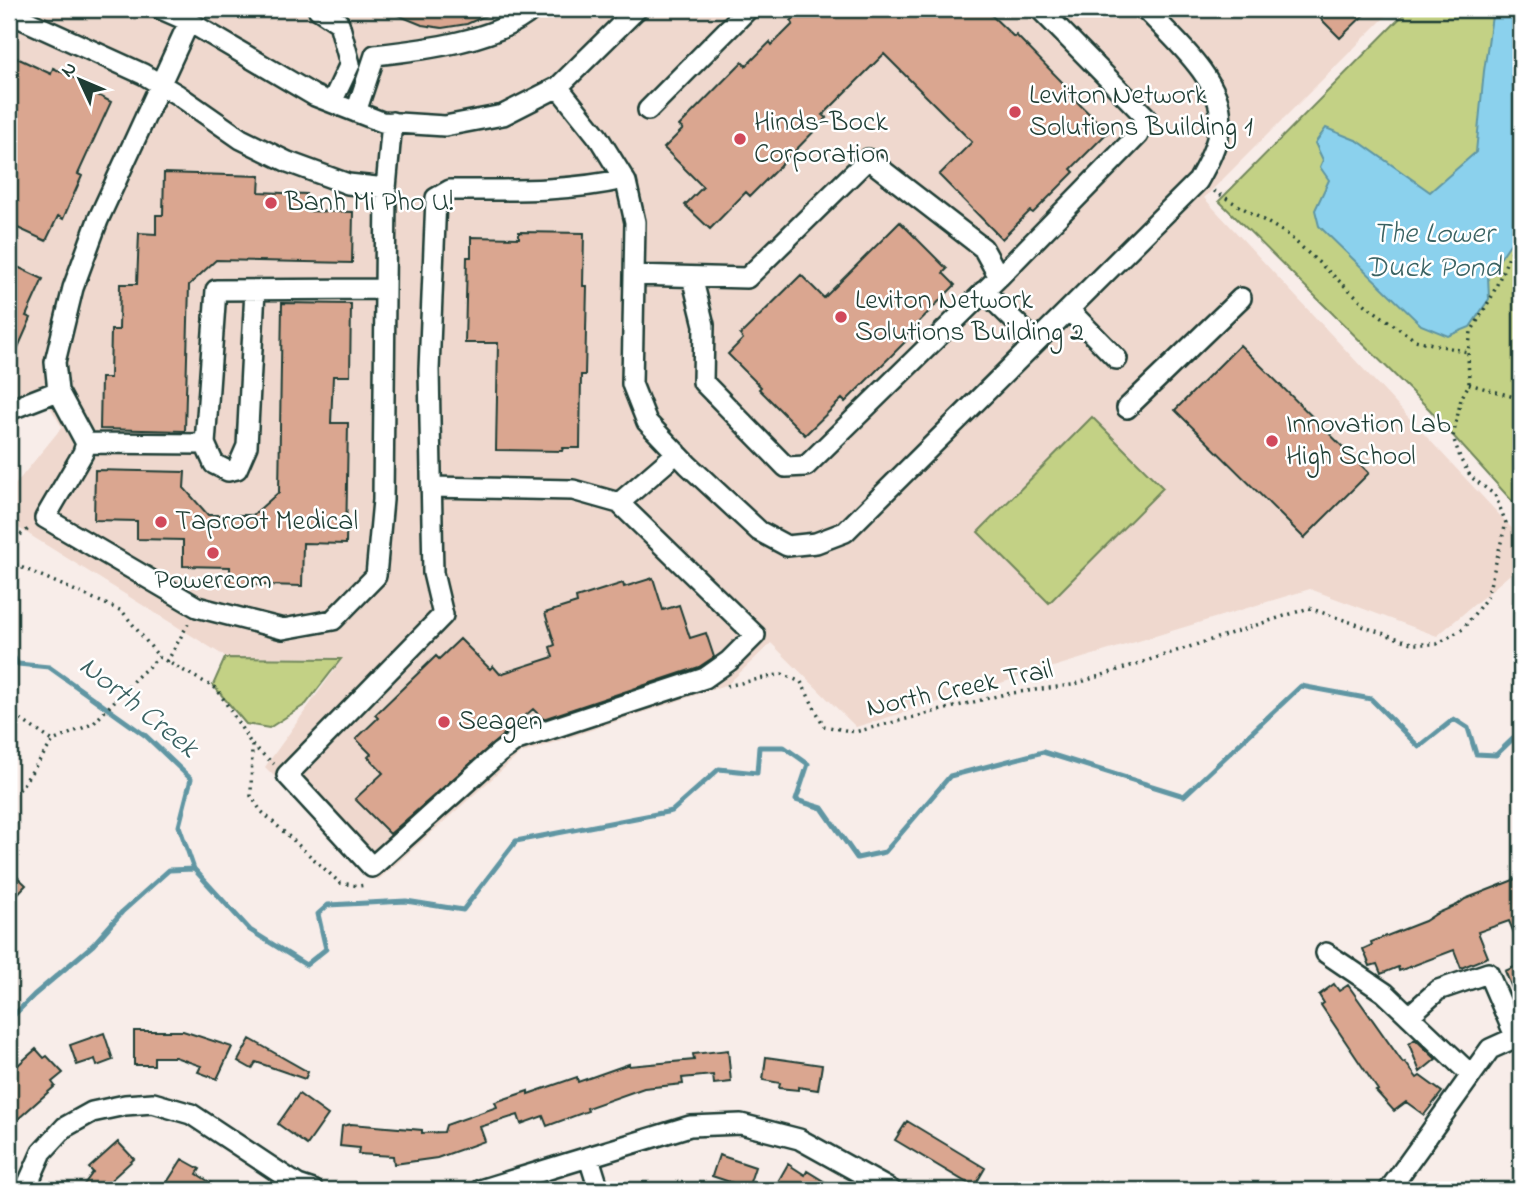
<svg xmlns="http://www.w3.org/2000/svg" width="1530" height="1199" font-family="'Indie Flower',sans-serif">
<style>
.built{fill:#efd8ce}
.green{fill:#c3d185;stroke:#71875c;stroke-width:2}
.water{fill:#8bd1ed;stroke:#6096a3;stroke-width:2}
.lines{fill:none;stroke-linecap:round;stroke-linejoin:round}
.stream{stroke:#6096a3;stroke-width:5}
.building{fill:#daa690;stroke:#1f3d34;stroke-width:2}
.minor-casing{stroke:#1f3d34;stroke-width:24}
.path{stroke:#1f3d34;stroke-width:3.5;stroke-dasharray:2 5;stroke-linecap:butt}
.minor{stroke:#fff;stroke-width:19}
.poi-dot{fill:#d1495b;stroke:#fff;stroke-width:2.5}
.labels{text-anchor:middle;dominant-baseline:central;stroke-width:5;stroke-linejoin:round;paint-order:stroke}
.poi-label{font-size:28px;fill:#1f3d34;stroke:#fff;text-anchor:start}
.street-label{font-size:28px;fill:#1f3d34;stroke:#fff}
.water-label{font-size:30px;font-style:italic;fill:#3a6262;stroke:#fff}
</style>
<rect width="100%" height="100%" fill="#f8ede9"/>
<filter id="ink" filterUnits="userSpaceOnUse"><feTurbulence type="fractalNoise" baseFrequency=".0143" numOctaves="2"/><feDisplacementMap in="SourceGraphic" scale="14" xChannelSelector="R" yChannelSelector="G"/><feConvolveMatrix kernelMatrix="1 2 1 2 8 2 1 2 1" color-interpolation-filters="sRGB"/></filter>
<g filter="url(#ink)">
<path class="built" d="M9,9h1384l-189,189 317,340v27l-84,71 -127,-47 -454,138 -85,-84 -43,41 -208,70 -142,126 -113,-113 78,-109 -117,-1 -217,-135v-30l53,-65 -24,-40 -29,24z"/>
<path class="green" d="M1409,9h112v502l-91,-101 -211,-209z
M1092,417l71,71 -114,115 -71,-71z
M225,658l116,1 -35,45 -37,24 -23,-4 -33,-39z"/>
<path class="water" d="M1493,9h28v219l-33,48 1,23 -19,28 -22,9 -27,-11 -102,-99 -4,-16 14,-30 -9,-13 3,-7 -8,-17 11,-15 32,13 72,51 46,-40 8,-81z"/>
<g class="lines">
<path class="stream" d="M9,650l9,14 31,3 97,69 45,43 -12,47 15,43 56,61 56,35 20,-16 -8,-35 10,-9 78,-4 57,9 53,-69 156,-30 47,-42 38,4 2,-26h25l24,17 -12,36 26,8 35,50 28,-6 65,-76 93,-24 141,44 117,-110 70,13 48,48 35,-28 14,9 8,26 20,1 25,-24
M9,1020l25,-25 59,-50 29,-33 47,-42 25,-1"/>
</g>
<path class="building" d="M383,9h117l-33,15 -25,4 -20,-3z
M803,9h182l29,28 2,-2 54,55 -2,3 40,39 -37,37 3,3 -41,41 -3,-2 -28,28 -63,-64 33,-33 -88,-88 -61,61 4,3 -41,42 -36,36 -4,-4 -36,37 -25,-24 18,-18 -39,-39 19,-19 -4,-3 63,-64 4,4 24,-24 2,3 21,-21 -2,-3z
M1311,9h59l-30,29z
M17,58l34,16 2,-6 43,20 -2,5 17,9 -33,72 4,2 -19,43 -5,-3 -12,25 -37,-17v-147z
M164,173l96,3 -1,16 47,2 -1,17 48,1 -1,51 -136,-3 -27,25 -4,146 -85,-2 1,-51h9l1,-48h8l1,-46h17l2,-51 17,1v-19h7z
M900,222l47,47 -4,4 12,12 -50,51 3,3 -63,63 -3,-3 -37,36 -46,-46 2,-2 -33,-33 15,-15 -3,-4 61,-60 23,23z
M519,232l65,1 -1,53h4l-2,89h-4l-1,73h-17l-1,3 -66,-1 2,-107h-33l2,-86h4v-20l48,1z
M9,263l34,16 -17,37 5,2 -22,50z
M282,303l69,1 -1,72h-17l-2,47h17l-2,121 -43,-1 -1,43 -72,-2v-17l-47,-1v-26l-46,-1v-18l-43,-1 1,-50 90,2 -1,16 24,27h45l26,-23z
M1240,345l129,128 -65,65 -129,-128z
M653,578l10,32 16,-5 11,33 16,-5 8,24 -15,10 -156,52 -10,-10 -143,125 -35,-35 28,-26 -15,-16 3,-3 -15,-15 22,-21 -3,-3 61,-59 3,3 21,-20 30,30 3,-3 7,8 53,-17 -3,-10 5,-2 -10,-32 32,-10 -1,-5 47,-15 1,4z
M9,869l17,16 -17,18z
M1521,877v73l-12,-29 -31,11 10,25 -27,11 -7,-18 -55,21 -1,-4 -17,7 -4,-10 -7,2 -7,-17 9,-4 -1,-3 54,-21 11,-7 21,-9 8,-6z
M1521,964v46l-16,-39z
M1334,984l5,7 9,-6 55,78 2,-1 12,16 3,-2 22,16 -18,23 -18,-13 -12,9 -18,-20 2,-1 -57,-85 3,-2 -5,-8z
M134,1031h49l49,16 -15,32 -19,-7 3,-6 -26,-9h-21v8h-20z
M104,1033l9,27 -16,6 -2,-7 -18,6 -7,-20z
M250,1039l58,33 -3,7 -49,-17 -4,7 -14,-8z
M1415,1039l21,20 -16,13 -11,-28z
M36,1049l8,9 3,-2 16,17 -11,9 3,4 -46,41v-54z
M728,1050l3,32 -17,2 -1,-9 -31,3 1,6 -39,4 -57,20 1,3 -41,15 -4,-10 -22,8 -3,-9 -38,12 5,14 -48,17 -43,6 -1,-8 -35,-2 1,-6 -19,-2 2,-20 9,-2 71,6v3l22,-1 2,-7 51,-18 -2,-5 33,-11v3l49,-17 1,5 51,-18v2l65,-6 -1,-6z
M766,1057l56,8 -4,25 -20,-3v3l-19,-2 1,-5 -17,-3z
M299,1094l29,21 -21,30 -29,-21z
M907,1121l78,47 -11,19 -79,-47z
M118,1142l16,17 -34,31h-20l13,-18 -4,-4z
M719,1155l36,12 -7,21 -36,-12z
M182,1159l18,10 -3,5 25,16h-47l-9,-6z
M788,1164l17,11 2,-4 31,19h-53l-9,-5z"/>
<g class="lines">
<g class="minor-casing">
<path id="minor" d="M161,9l25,11 129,76 67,26 63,4 58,-11 55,-28 79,-78
M318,9l21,14 11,41 -18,38
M9,13l134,61 35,21 63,44 47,23 60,22 38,4
M558,87l40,50 28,45 9,40 -3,162 15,38 41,43 71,66 28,15 29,-3 29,-11 353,-351c10,-18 19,-35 22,-56 7,-41 -49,-89 -75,-116
M648,110l100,-101
M356,112l19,-57c46,-5 123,-14 158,-46
M624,179c-57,13 -115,11 -174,11l-14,8 -7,172 4,203 10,42 -156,160 85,92 127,-114 18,-13 188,-62 24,-17 26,-26 -136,-132 58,-50
M634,275l113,3 121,-119 115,89 16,29 -193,189 -20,1 -83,-85 1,-57 -12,-48
M999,277l139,-142 7,-19 -105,-107
M984,291l52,51
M1069,310l48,49
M58,391l-3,-29 18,-74 25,-68 91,-198
M1127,408l114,-110
M9,410l49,-19 28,52 -3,10 -38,65 152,89 86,22 50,-9 43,-44 7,-76 3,-312 6,-66
M86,443l119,1 11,-154 169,-1
M205,444l9,20 14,7 9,-2 10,-23 8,-156
M431,487l142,3 46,13
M1326,953l59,40 86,82
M1409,1016l29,-26 50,-17 28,65
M589,1158l10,32
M25,1190l17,-38 23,-25 27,-15 33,-7 28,-2 38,11 107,71 15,5
M480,1190l210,-64 51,-2 58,15 92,51
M1389,1190l101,-141 31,-14"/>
</g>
<path class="path" d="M1214,191l73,43 80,72 48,34 53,12
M1469,384l52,15
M9,543l21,-15
M9,562l113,49 37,46 58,32 35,56 -1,51 10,15 79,72 19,3 7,-1
M167,662l21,-38
M727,686l55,-12 19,8 23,44 31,6 150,-38 67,-9 237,-77 105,36h23l26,-15 24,-32 19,-74 -11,-28 -24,-18 -10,-17 -8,-23 8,-38 8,-15 -1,-32 3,-20 21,-36 18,-42 11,-12
M9,712l44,29 41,-18 42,-45 23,-21
M252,745l22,19
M19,790l34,-49"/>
<use href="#minor" class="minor"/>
</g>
</g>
<g class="poi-dot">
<circle cx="1015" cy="112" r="7"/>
<circle cx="740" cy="139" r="7"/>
<circle cx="271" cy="203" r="7"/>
<circle cx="841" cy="317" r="7"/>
<circle cx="1272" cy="441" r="7"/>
<circle cx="161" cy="522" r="7"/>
<circle cx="213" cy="553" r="7"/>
<circle cx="444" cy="722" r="7"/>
</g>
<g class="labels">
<g class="poi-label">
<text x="1029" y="96">Leviton Network<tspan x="1029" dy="32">Solutions Building 1</tspan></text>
<text x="754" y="123">Hinds-Bock<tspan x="754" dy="32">Corporation</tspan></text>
<text x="285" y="203">Banh Mi Pho U!</text>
<text x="855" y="301">Leviton Network<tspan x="855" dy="32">Solutions Building 2</tspan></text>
<text x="1286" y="425">Innovation Lab<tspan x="1286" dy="32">High School</tspan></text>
<text x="175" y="522">Taproot Medical</text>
<text x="213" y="581" text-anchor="middle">Powercom</text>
<text x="458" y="722">Seagen</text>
</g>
<g class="street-label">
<text transform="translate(960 690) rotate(-12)">North Creek Trail</text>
</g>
<g class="water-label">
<text x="1433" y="235">The Lower<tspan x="1433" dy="34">Duck Pond</tspan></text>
<text transform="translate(138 708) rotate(39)">North Creek</text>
</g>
</g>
<rect width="1530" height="1199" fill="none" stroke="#fff" stroke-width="35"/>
<rect x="18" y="18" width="1495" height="1164" fill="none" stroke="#1f3d34" stroke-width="2.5" filter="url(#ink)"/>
<g transform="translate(80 80) rotate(314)" stroke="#ffffff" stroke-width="5" paint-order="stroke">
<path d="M0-5L12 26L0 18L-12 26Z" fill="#1f3d34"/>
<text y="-10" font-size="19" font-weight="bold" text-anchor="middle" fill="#1f3d34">N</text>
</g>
</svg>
